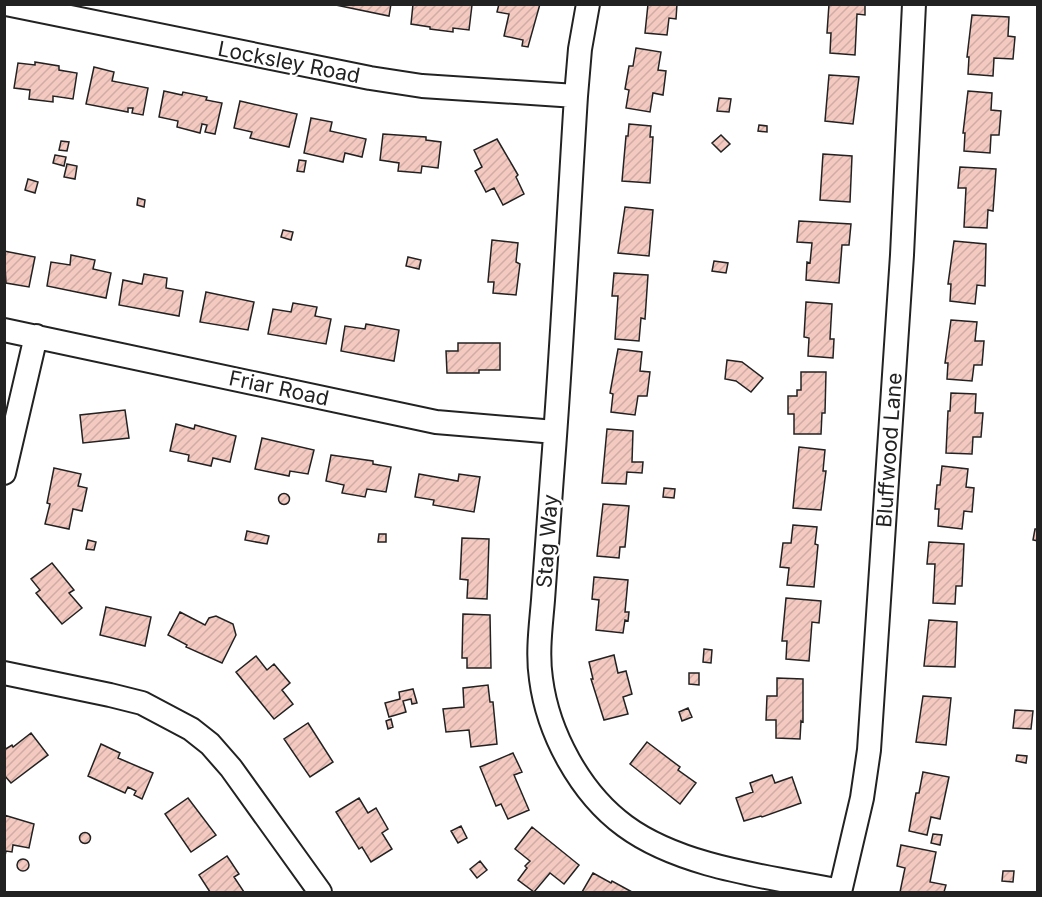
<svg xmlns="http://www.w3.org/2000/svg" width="1042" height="897" font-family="Inter,sans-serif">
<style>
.building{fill:url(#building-hatch);stroke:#222;stroke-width:1.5}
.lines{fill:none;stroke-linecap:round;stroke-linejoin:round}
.minor-casing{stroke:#222;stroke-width:26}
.minor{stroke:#fff;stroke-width:22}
.labels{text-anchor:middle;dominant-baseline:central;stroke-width:4.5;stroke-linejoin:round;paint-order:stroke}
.street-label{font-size:21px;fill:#222;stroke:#fff}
</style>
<defs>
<pattern id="building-hatch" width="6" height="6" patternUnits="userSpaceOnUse" patternTransform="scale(1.5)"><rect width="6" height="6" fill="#f3c9c0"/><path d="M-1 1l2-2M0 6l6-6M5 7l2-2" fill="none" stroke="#d0aca5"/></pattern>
</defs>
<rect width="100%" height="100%" fill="#fff"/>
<path class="building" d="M331,4h60l-2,12z
M413,4l59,1 -3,25 -16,-2v4l-23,-3v-2l-19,-3z
M499,4h41l-12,43 -6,-1 1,-6 -19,-4 5,-22 -12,-2z
M648,4h29l-1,15 -7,-1 -2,17 -22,-2z
M829,4h36v11l-8,-1 -2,41 -25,-2 1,-20h-4z
M972,15l37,2 -1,19 7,1 -2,22 -19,-1 -1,18 -25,-2 1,-17h-2z
M636,48l25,4 -3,18 8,1 -3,24 -10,-2 -3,19 -24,-4 3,-18 -4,-1 4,-23h4z
M35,62l24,4v4l18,3 -4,26 -20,-3v6l-24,-3 1,-9 -16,-2 4,-25 17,2z
M94,67l20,5 -2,9 36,7 -5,27 -11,-2 1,-5h-5v4l-42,-8z
M829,75l30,2 -6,47 -28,-3z
M164,91l18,4 1,-3 24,5 -1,3 16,3 -7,31 -10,-2 2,-7 -5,-1 -2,9 -23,-6 1,-6 -19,-4z
M968,91l24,2 -1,17 10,1 -2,24h-8l-1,18 -26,-2 1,-18h-2z
M719,98l12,1 -2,13 -12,-1z
M240,101l57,13 -8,33 -39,-9 2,-6 -18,-4z
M311,118l21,4 -2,9 36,8 -4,18 -17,-4 -2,9 -39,-9z
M629,124l22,2 -1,11h3l-3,46 -28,-2 4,-45h2z
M759,125l8,1v6l-9,-1z
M383,134l43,3v3l15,2 -3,26 -16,-2 -1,7 -23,-2 1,-8 -19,-3z
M721,135l9,9 -9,8 -9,-9z
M497,139l21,36 -2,2 8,17 -21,11 -9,-17 -8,4 -11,-21 7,-4 -8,-17z
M61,141l8,1 -2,9 -8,-1z
M823,154l29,2 -2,46 -30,-2z
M55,155l11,2 -2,9 -11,-3z
M299,160l7,1 -2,11 -7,-1z
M67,164l10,2 -2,13 -11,-2z
M960,167l36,2 -3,42 -5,-1 -1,18 -23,-1 2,-39h-8z
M28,179l10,3 -3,11 -10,-3z
M138,198l7,2 -1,7 -7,-2z
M625,207l28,3 -4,46 -31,-3z
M799,221l52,3 -2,21h-7l-3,38 -33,-3 1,-18 3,1 2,-20 -15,-1z
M283,230l10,2 -2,8 -10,-3z
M492,240l26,3 -2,19 4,2 -4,31 -23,-2 1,-11h-6z
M954,241l32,3 -1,42 -8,-1 -2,19 -25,-3 1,-17h-3z
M4,251l31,6 -6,30 -23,-4z
M71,255l24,5 -2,9 18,4 -5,25 -59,-12 4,-24 19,3z
M408,257l13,3 -2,9 -13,-3z
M714,261l14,2 -2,10 -14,-2z
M614,273l34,2 -3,44 -4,-1 -2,23 -24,-2 3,-43h-6z
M144,274l23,4 -1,10 17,3 -4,25 -60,-11 4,-25 19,4z
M206,292l48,10 -6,28 -48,-8z
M806,302l26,2 -2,35h4l-1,19 -25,-2 1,-18 -5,-1z
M293,303l24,4 -2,9 16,3 -5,25 -58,-10 5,-25 18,3z
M951,320l26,2 -2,19h9l-2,24h-8l-2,16 -25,-2 1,-16h-3z
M366,324l33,6 -5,31 -53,-10 4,-25 20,3z
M458,343h42v27h-21v3h-32l-1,-22h12z
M618,349l24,3 -2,19 10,1 -3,24h-9l-3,19 -24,-3 2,-18 -3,-1z
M727,360l15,2 21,16 -12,14 -15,-11 -11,-2z
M801,372h25l-1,41h-3l-1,21h-27v-20h-6v-18h9v-6h4z
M951,393l25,1 -1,19h8l-2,24h-8l-1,17 -26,-1 2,-42h2z
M125,410l4,28 -46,5 -3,-28z
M176,424l18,5 1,-4 41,11 -6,26 -17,-4 -2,8 -23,-5 1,-6 -19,-4z
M607,429l26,2 -1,31h11l-1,11 -15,-1 -1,12 -24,-1z
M262,438l52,12 -6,24 -18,-3 -1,5 -34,-7z
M799,447l26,3 -2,21h3l-5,39 -28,-2z
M331,455l42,6v3l18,3 -5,25 -19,-3 -2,8 -23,-4 2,-8 -18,-4z
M942,466l26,3 -2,18 8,1 -2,24 -8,-1 -2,18 -24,-3 1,-17h-4l2,-24h3z
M54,468l27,6 -3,12 9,2 -5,23 -9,-2 -4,20 -24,-5 5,-20 -3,-1z
M419,474l39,7 1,-7 21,3 -6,35 -41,-7 1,-5 -19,-3z
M664,488l11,1 -1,9 -11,-1z
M278.5 499a5.5 5.5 0 1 1 11 0a5.5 5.5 0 1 1-11 0Z
M603,504l26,2 -4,41h-5l-1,11 -22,-2z
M793,525l24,2 -2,17 3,1 -4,42 -27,-2 2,-17 -9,-1 3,-24h8z
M1035,529h3v12l-5,-1z
M247,531l22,5 -2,8 -22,-4z
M379,534h7v8h-8z
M462,538l27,1 -2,60 -20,-1 1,-18 -8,-1z
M88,540l8,2 -2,8 -8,-1z
M929,542l35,2 -2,42h-6l-1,18 -22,-1 2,-39h-8z
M52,563l22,27 -5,3 13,15 -20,16 -26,-31 4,-3 -9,-11z
M594,577l34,3 -3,32h4l-1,9 -3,-1 -2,13 -27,-3 3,-30 -7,-1z
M786,598l35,3 -2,22 -7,-1 -3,39 -23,-2 1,-18h-5z
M106,607l45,10 -6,29 -45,-11z
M180,612l25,13 4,-7 7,-2 17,8 3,11 -14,28 -36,-16 1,-2 -19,-10z
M463,614l27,1 1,53h-24v-10h-5z
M929,620l28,2 -2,45 -31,-1z
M704,649l8,1 -1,13 -8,-1z
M614,655l4,18 8,-2 6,23 -9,3 5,17 -24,6 -13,-41h2l-4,-17z
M256,656l11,14 7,-6 16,19 -8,7 11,14 -19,15 -38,-47z
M689,673h10v12l-10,-1z
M777,678l26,1v43l-2,-1 -1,18 -24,-1v-18h-10l1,-24h10z
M488,685l2,17h3l4,42 -26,3 -2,-17 -23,2 -3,-23 21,-2 -1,-19z
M413,689l4,14 -5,1 -1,-5 -8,2 3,11 -17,5 -4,-14 15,-4 -1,-7z
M923,696l28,2 -5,47 -30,-3z
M688,708l4,9 -10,4 -3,-9z
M1015,710l18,1 -2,18 -18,-1z
M391,719l2,8 -5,2 -2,-8z
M308,723l25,39 -23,15 -26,-38z
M31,733l17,22 -37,28 -7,-8v-25l8,-5 1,2z
M647,742l33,25 -2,3 18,13 -16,21 -50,-40z
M101,744l19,9 -2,5 35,15 -11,26 -8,-4 2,-4 -8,-4 -3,6 -37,-17z
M513,753l9,19 -8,3 15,35 -21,9 -7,-15 -5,2 -16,-39z
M1017,755l10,1 -1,7 -10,-2z
M923,772l26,5 -9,42 -9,-2 -4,18 -18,-4 7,-38h3z
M772,775l3,8 17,-6 9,26 -39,14 -1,-1 -17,5 -8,-23 17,-6 -3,-9z
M188,798l28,37 -25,17 -26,-38z
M359,798l9,15 8,-5 12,21 -6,4 10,16 -21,13 -9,-15 -3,2 -23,-37z
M4,815l30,9 -5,24 -16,-3 -1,7 -6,-1 -2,9z
M461,826l6,12 -9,5 -7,-12z
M532,827l47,38 -15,19 -14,-11 -16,19 -16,-12 9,-12 -2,-2 5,-5 -15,-12z
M79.5 838a5.5 5.5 0 1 1 11 0a5.5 5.5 0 1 1-11 0Z
M933,834l9,1 -2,10 -9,-2z
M901,845l35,7 -6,30 16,3 -2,7h-44l5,-24 -8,-2z
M227,856l12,18 -5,3 10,15h-34l-11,-17z
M17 865a6 6 0 1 1 12 0a6 6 0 1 1-12 0Z
M480,861l7,9 -10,8 -7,-9z
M1003,871h11l-1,11 -11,-1z
M593,873l18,10 1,-2 20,11h-50z"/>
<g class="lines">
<g class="minor-casing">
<path id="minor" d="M6,4l364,74 52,8 154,10
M588,4l-8,45 -4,47c-8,127 -14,254 -24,380 -3,41 -6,83 -9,124 -2,25 -6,53 -2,79 7,54 39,114 84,147 57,42 146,51 215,65
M4,330l432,92 119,10
M4,473l32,-137
M4,673l106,22 32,8 49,26 19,15 21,24 89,124
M840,892l22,-94 7,-48 33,-495 12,-251"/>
</g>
<use href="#minor" class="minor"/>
</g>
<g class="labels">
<g class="street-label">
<text transform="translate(289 62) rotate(11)">Locksley Road</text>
<text transform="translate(279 388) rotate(12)">Friar Road</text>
<text transform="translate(889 450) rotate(-86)">Bluffwood Lane</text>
<text transform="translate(547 541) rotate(-86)">Stag Way</text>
</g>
</g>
<rect width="1042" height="897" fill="none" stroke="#222222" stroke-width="12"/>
</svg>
